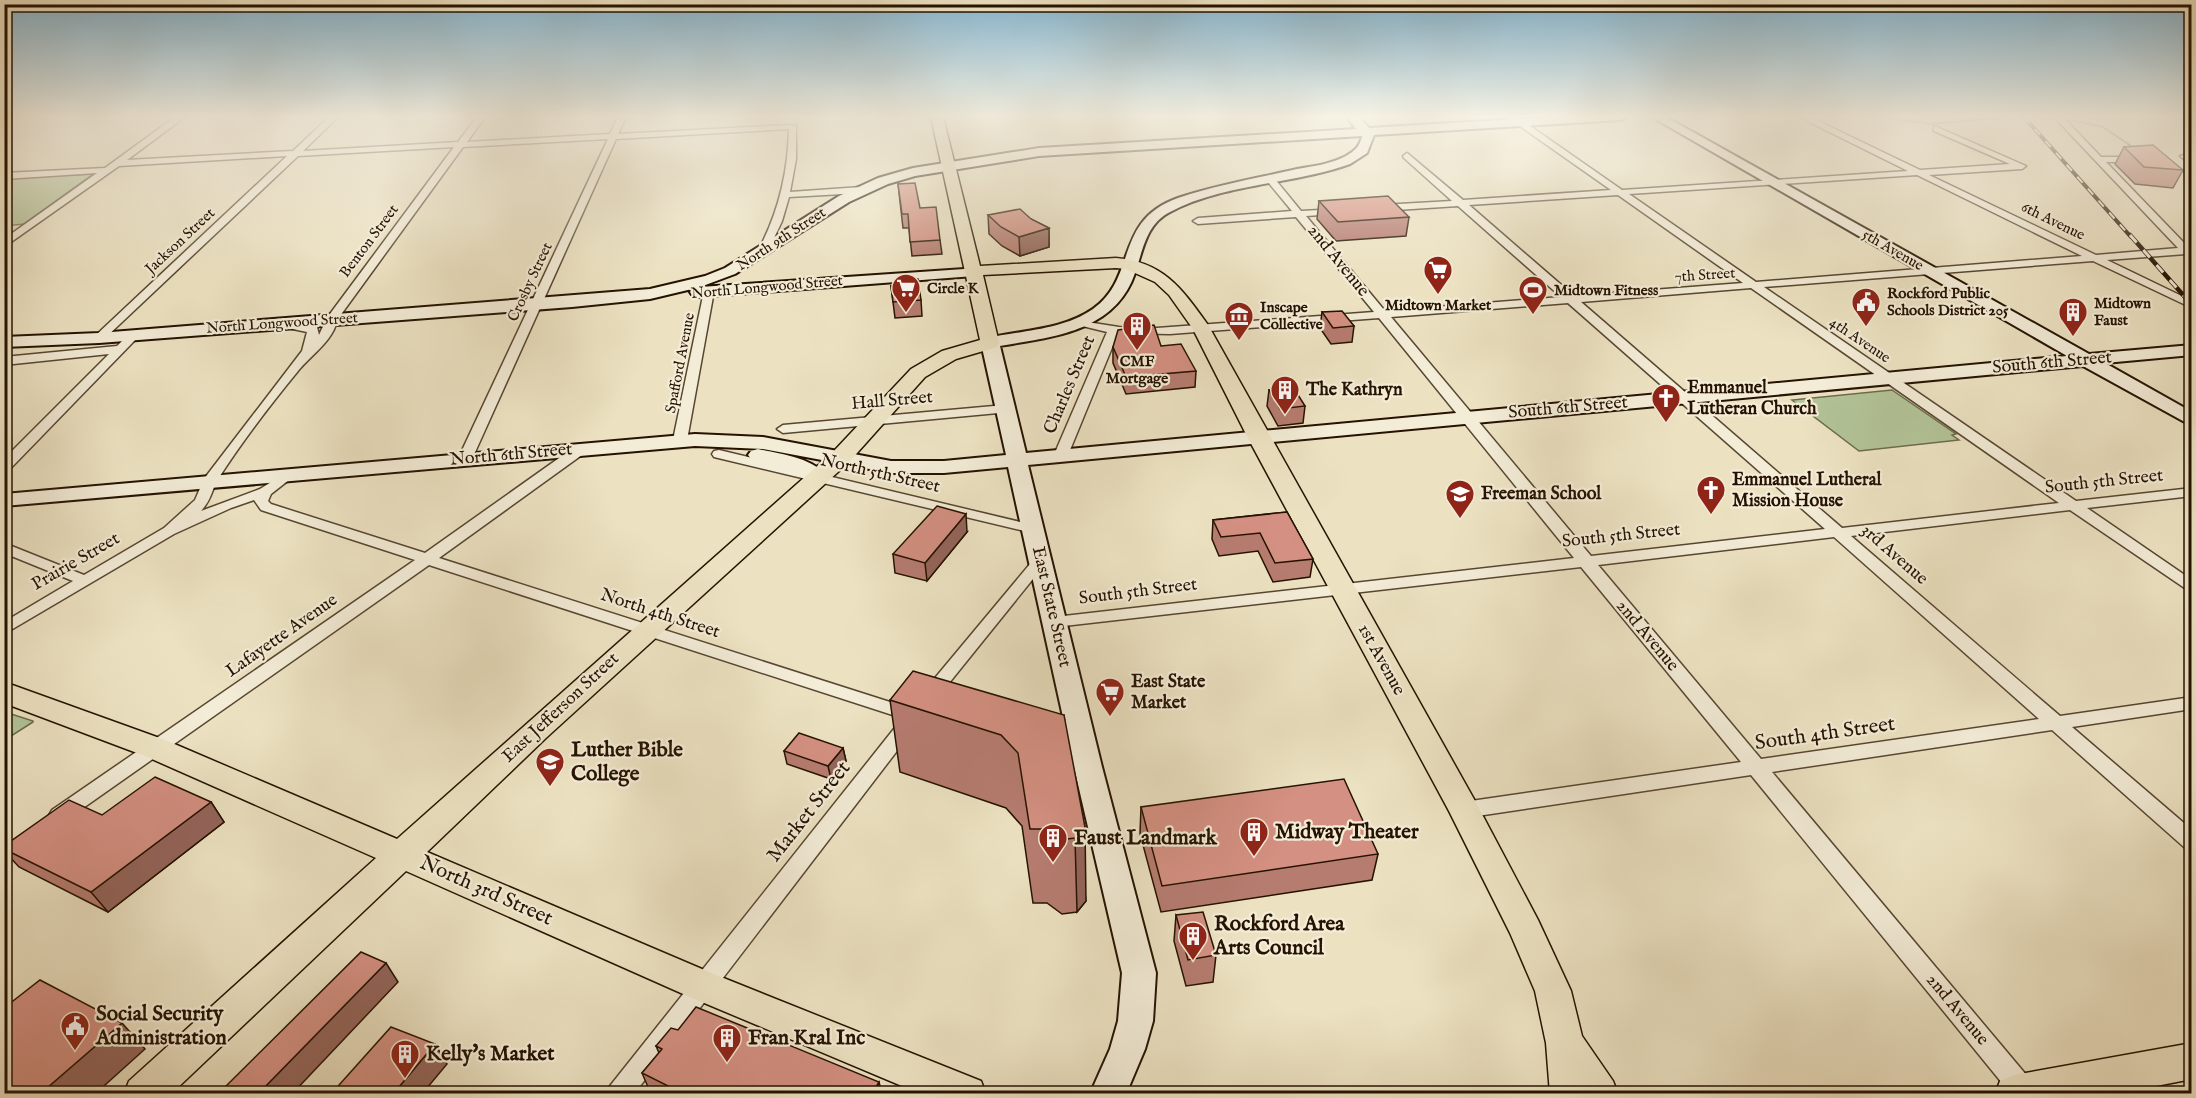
<svg xmlns="http://www.w3.org/2000/svg" width="2196" height="1098" font-family="'IM FELL English',serif">
<style>
.green{fill:#b2c498;stroke:#6c6b4c;stroke-width:1.5}
.lines{fill:none;stroke-linecap:round;stroke-linejoin:round}
.stream{stroke:#6b796b;stroke-width:2}
.street-casing{stroke:#574631;stroke-width:3}
.secondary-casing{stroke:#251201;stroke-width:4}
.primary-casing{stroke:#251201;stroke-width:3}
.street{fill:#f3ecd7;fill-rule:evenodd}
.secondary{fill:#f3ecd7;fill-rule:evenodd}
.primary{fill:#ece2c2;fill-rule:evenodd}
.rail-far1-casing{stroke:#251201;stroke-width:4}
.rail-casing{stroke:#251201;stroke-width:4.5}
.rail-far1{stroke:#f3ecd7;stroke-width:2;stroke-dasharray:8;stroke-linecap:butt}
.rail{stroke:#f3ecd7;stroke-width:3;stroke-dasharray:10;stroke-linecap:butt}
.wall{fill:#b67c70;stroke:#251201;stroke-width:1.5}
.shaded-wall{fill:#94655b;stroke:#251201;stroke-width:1.5}
.building{fill:#d49082;stroke:#251201;stroke-width:1.5}
.labels{text-anchor:middle;dominant-baseline:central;stroke-width:4.5;stroke-linejoin:round;paint-order:stroke}
.far-street-label{font-size:15px;fill:#251201;stroke:#f3ecd7}
.far-poi-label{font-size:15px;font-weight:bold;fill:#251201;stroke:#f3ecd7;text-anchor:start}
.street-label{font-size:18px;fill:#251201;stroke:#f3ecd7}
.poi-label{font-size:18px;font-weight:bold;fill:#251201;stroke:#f3ecd7;text-anchor:start}
.near-street-label{font-size:21px;fill:#251201;stroke:#f3ecd7}
.near-poi-label{font-size:21px;font-weight:bold;fill:#251201;stroke:#f3ecd7;text-anchor:start}
</style>
<rect width="100%" height="100%" fill="#ece2c2"/>
<filter id="stains"><feTurbulence type="fractalNoise" baseFrequency=".00333" numOctaves="4"/><feColorMatrix values="0 0 0 0 .2 0 0 0 0 .09 0 0 0 0 .02 0 0 0 .5 -.17"/></filter>
<radialGradient id="worn" r=".72"><stop offset=".6" stop-color="#630" stop-opacity="0"/><stop offset="1" stop-color="#630" stop-opacity=".3"/></radialGradient>
<path class="green" d="M93,174l-69,50 -19,2v-48z
M1892,390l64,44 -4,1 7,5 -100,11 -67,-51z
M5,712l28,9v1l-28,18z"/>
<g class="lines">
<path class="stream" d="M1880,117l51,7 77,-7
M2033,117l42,4 28,6 34,23
M2177,169l15,7"/>
<g class="street-casing">
<path id="street" d="M175,117h10l-58,43 166,-9 36,-34h9l-35,34 155,-9 19,-25h8l-18,25 143,-8 8,-17h8l-8,17 171,-9 7,1v33l-6,33 71,-5 4,3 -4,3 -72,4 -7,24 -14,30 -4,1 -5,-3c20,-38 29,-77 30,-120l-173,10 -144,320 -7,4 -7,-4 150,-320 -145,8 -126,173c-3,20 -27,36 -39,51 -28,34 -56,71 -80,108 -7,12 -6,20 -17,32l59,-22 27,-17 7,4 -23,18 -3,7 3,3 154,49 151,-107h10l2,3 -2,3 -147,106 476,152 3,4 -7,6 5,5 -3,5 -279,364h-27l3,-8 291,-366 4,-1 -476,-154 -363,255 -7,3 -7,-3 -3,-5 3,-5 363,-250 -154,-50 -7,-10 -23,8 -57,26 -170,100v-12l69,-41 -69,-28v-10l80,32 80,-47 31,-28 9,-21 98,-128 5,-19 -24,-5v-4l34,4 2,8 8,-17 127,-171 -156,9 -195,184h-8v-4l192,-180 -168,10 -115,81v-8l93,-66 -93,6v-6l101,-5z
M1507,117h10l105,73 286,-19 -109,-54h11l110,53 90,-6 -76,-33v-4h3l89,39 -4,3 -93,6 167,80 82,-7 -124,-131h9l38,40h40l1,2 -4,3h-32l82,85h4v6l-6,1 -79,6 85,41v7l-99,-47 -329,26 312,214 116,-13v8l-105,12 105,72v13l-122,-83 -219,26 209,180 132,-19v12l-120,18 120,103v20l-7,-2 -133,-118 -280,42 261,311 2,11h-24l-260,-319 -287,43 -7,-3 -3,-5 3,-5 7,-3 277,-40 -160,-195 -526,60 -6,-1 -2,-4 2,-4 6,-1 519,-59 -195,-240 -209,16 -52,-1 -50,122 -7,4 -7,-4 53,-123 -33,-8v-4l45,7 38,1 217,-16 -78,-95 -98,7 -5,-3 5,-3 94,-7 -24,-29v-4h6l27,33 38,-2v4l-3,1 -30,2 79,95 176,-14 -103,-91 -77,5 -5,-3 5,-3 71,-4 -48,-43 -1,-2 4,-3 56,47 148,-10zM1917,175l165,81 -326,26 -127,-88zM1618,195l125,88 -169,13 -105,-91zM1751,288l308,215 -217,25 -261,-226zM1568,303l257,226 -234,27 -200,-239zM1834,537l205,182 -278,40 -163,-194z
M2192,153v5l-8,1 -4,-3z
M709,288l5,3 -27,149 -7,4 -7,-4 31,-149z
M134,332l6,3 -2,2 -129,133 -5,1v-12l105,-105 -105,11v-8l113,-11 13,-13z
M1005,405l4,1 2,3 -2,3 -226,21 -6,-4 6,-4z
M719,450l314,75 7,4 -7,4 -319,-76 -2,-3 2,-3z
M1040,556l8,5 -3,3 -108,134h-12l-3,-4 3,-4 110,-132z"/>
</g>
<g class="secondary-casing">
<path id="secondary" d="M1347,117h12l10,11 184,-11h73l-5,3 -247,15 -7,18 -17,11c-55,20 -129,20 -180,48 -24,12 -27,38 -35,61 -20,59 -83,64 -135,73l26,107 1041,-97 -415,-239h14l423,237 103,-9v10l-87,8 87,49v14l-109,-60 -1055,99 74,302 54,206 -3,48 -8,28 -19,45h-36l20,-45 8,-28 4,-48 -48,-206 -66,-300 -64,6h-53l-128,-24 -68,-3 -691,60v-12l691,-60 68,3 128,24h53l62,-6 -25,-112 3,-4c36,-9 77,-8 109,-30 45,-32 20,-88 85,-111 38,-13 80,-20 119,-29 17,-3 34,-5 49,-13 9,-5 14,-10 16,-20l-323,20 -124,20 -27,8 -39,18 -114,72 -35,13 279,-19 3,3 -8,5 -276,21 -6,-2 -2,-3 2,-3 -42,10 -78,8 -473,36 -95,4v-10l95,-4 551,-44 55,-13 20,-8 114,-72 39,-18 35,-10 126,-20 317,-19z
M758,449c22,5 57,9 70,29l-3,4 -7,2 -29,-15 -38,-10 -3,-4 3,-4z"/>
</g>
<g class="primary-casing">
<path id="primary" d="M931,117h12l37,149 136,-8c48,4 66,31 92,67l267,476 63,119 33,71 11,45 31,45 5,13h-68l-4,-51 -11,-52 -25,-58 -61,-122 -201,-373 -55,-109 -24,-34 -14,-13 -29,-13 -10,-1 -133,7 16,68 -2,4 -41,12 -31,18 -76,85 -302,275 -120,115 289,123 265,106 5,13h-65l-231,-97 -284,-126 -235,223h-47l5,-13 247,-223 -231,-102 -141,-53v-21l161,58 232,99 436,-387 78,-83 31,-18 38,-11z
M2192,1043v36l-77,15h-120l5,-13 14,-6z"/>
</g>
<use href="#street" class="street"/>
<use href="#secondary" class="secondary"/>
<use href="#primary" class="primary"/>
<g class="rail-far1-casing">
<path id="rail-far1" d="M2024,117l107,120"/>
</g>
<g class="rail-casing">
<path id="rail" d="M2130,235l62,70"/>
</g>
<use href="#rail-far1" class="rail-far1"/>
<use href="#rail" class="rail"/>
</g>
<path class="wall" d="M2124,147l59,23 -10,18 -38,-4 -20,-20z
M898,184l42,56 2,14 -30,2 -3,-28h-6z
M1319,201l90,16 -3,19 -70,5 -19,-22z
M988,215l43,4 18,9v19l-29,9 -18,-10 -13,-12z
M891,286l30,14 1,16 -27,2z
M1322,312l32,14 -2,16 -21,2 -11,-16z
M1161,346l35,25 -1,16 -69,7 -13,-31v-16z
M1269,390l36,16 -2,17 -25,3 -11,-20z
M1287,512l26,47 -3,18 -37,5 -15,-31 -39,5 -7,-17 1,-19z
M967,532l-40,49 -32,-8 -2,-19z
M890,700l174,15 22,186 -9,11 -15,2 -15,-11h-14l-11,-77 -16,-18 -106,-36z
M843,748l3,13 -15,18 -44,-15 -3,-13z
M211,802l13,20 -116,90 -89,-45 -15,-16v-5l98,-31z
M1141,807l237,47 -6,26 -211,32 -21,-78z
M1176,915l40,40 -3,27 -27,4 -12,-45z
M656,1046l226,48h-231l-9,-21 17,-20z"/>
<path class="shaded-wall" d="M1049,228v19l-29,9 -1,-19z
M966,514l1,18 -40,49 -2,-18z
M843,748l3,13 -15,18 -3,-13z
M211,802l13,20 -116,90 -17,-20z
M1085,827l1,74 -9,11 -2,-74z
M386,963l12,19 -106,112h-34z
M122,1023l23,26 -50,45h-55z
M435,1044l12,20 -25,30h-29z
M879,1082l3,12h-10z"/>
<path class="building" d="M2153,145l30,25 -39,-3 -20,-20z
M915,183l5,25 16,-1 4,33 -30,2 -2,-28h-6l-4,-30z
M1388,196l21,21 -71,5 -19,-21z
M1020,209l11,10 18,9 -30,9 -18,-10 -13,-12z
M918,279l3,21 -28,2 -2,-16 11,-6z
M1342,311l12,15 -21,2 -11,-16z
M1154,325l7,21 20,-2 15,27 -70,6 -13,-30 5,-17z
M1293,387l12,19 -25,3 -11,-19z
M937,506l29,8 -41,49 -32,-9z
M1287,512l26,47 -38,4 -15,-30 -39,4 -8,-17z
M913,671l151,44 21,112 -10,11 -16,2 -15,-11h-14l-12,-76 -17,-18 -111,-35z
M799,733l44,15 -15,18 -44,-15z
M155,777l56,25 -120,90 -87,-43v-3l65,-46 33,15z
M1344,779l34,75 -216,32 -21,-79z
M1203,912l13,43 -28,5 -12,-45z
M361,952l25,11 -128,131h-40z
M40,980l82,43 -82,71h-36v-86z
M696,1007l183,75 -7,12h-188l-42,-21 20,-24 -6,-3 15,-18 7,2z
M391,1027l44,17 -42,50h-62z"/>
<linearGradient id="sky" x2="0" y2="1"><stop stop-color="#88b8d2"/><stop offset="0.43" stop-color="#f6f2e4"/><stop offset="1" stop-color="#f6f2e4" stop-opacity="0"/></linearGradient>
<rect width="2196" height="271" fill="url(#sky)"/>
<defs>
<g id="supermarket-pin" transform="scale(1.5)"><path d="M0 17L-7.5 6A9.5 9.5 0 1 1 7.5 6Z" fill="#8f2418" stroke="#f3ecd7"/><path d="M-6-5.5h2.5l.6 2H6L4.5 2H-2.5L-4.4-4H-6ZM-1.5 3.2a1.3 1.3 0 1 0 .1 0ZM3 3.2a1.3 1.3 0 1 0 .1 0Z" fill="#fff"/></g>
<g id="stadium-pin" transform="scale(1.5)"><path d="M0 17L-7.5 6A9.5 9.5 0 1 1 7.5 6Z" fill="#8f2418" stroke="#f3ecd7"/><path d="M0-5a6.5 5 0 1 0 0 10a6.5 5 0 1 0 0-10ZM-3.5-1.8h7v3.6h-7Z" fill="#fff"/></g>
<g id="civic-pin" transform="scale(1.5)"><path d="M0 17L-7.5 6A9.5 9.5 0 1 1 7.5 6Z" fill="#8f2418" stroke="#f3ecd7"/><path d="M-.6-6.5H3V-4.5H.6V-3L4-1V1h2V6H-6V1h2V-1L-.6-3ZM-1.2 2.5V6h2.4V2.5Z" fill="#fff"/></g>
<g id="building-pin" transform="scale(1.5)"><path d="M0 17L-7.5 6A9.5 9.5 0 1 1 7.5 6Z" fill="#8f2418" stroke="#f3ecd7"/><path d="M-4-6H4V6H1V3H-1V6H-4ZM-2.5-4.3h1.7v1.8h-1.7ZM.8-4.3h1.7v1.8H.8ZM-2.5-1h1.7V.8h-1.7ZM.8-1h1.7V.8H.8Z" fill="#fff"/></g>
<g id="museum-pin" transform="scale(1.5)"><path d="M0 17L-7.5 6A9.5 9.5 0 1 1 7.5 6Z" fill="#8f2418" stroke="#f3ecd7"/><path d="M0-6L6-3V-2H-6V-3ZM-5-1h2V3h-2ZM-1-1h2V3h-2ZM3-1h2V3H3ZM-6 4H6V6H-6Z" fill="#fff"/></g>
<g id="church-pin" transform="scale(1.5)"><path d="M0 17L-7.5 6A9.5 9.5 0 1 1 7.5 6Z" fill="#8f2418" stroke="#f3ecd7"/><path d="M-1.2-6h2.4v3.5h3.3v2.4h-3.3V6h-2.4V-.1h-3.3v-2.4h3.3Z" fill="#fff"/></g>
<g id="school-pin" transform="scale(1.5)"><path d="M0 17L-7.5 6A9.5 9.5 0 1 1 7.5 6Z" fill="#8f2418" stroke="#f3ecd7"/><path d="M0-5L7-2L0 1L-7-2ZM-4 1L0 2.5L4 1V4Q0 6-4 4Z" fill="#fff"/></g>
</defs>
<g fill-rule="evenodd">
<use href="#supermarket-pin" x="1438" y="270"/>
<use href="#supermarket-pin" x="906" y="288"/>
<use href="#stadium-pin" x="1533" y="290"/>
<use href="#civic-pin" x="1866" y="302"/>
<use href="#building-pin" x="2073" y="312"/>
<use href="#museum-pin" x="1239" y="316"/>
<use href="#building-pin" x="1137" y="326"/>
<use href="#building-pin" x="1285" y="390"/>
<use href="#church-pin" x="1666" y="398"/>
<use href="#church-pin" x="1711" y="490"/>
<use href="#school-pin" x="1460" y="494"/>
<use href="#supermarket-pin" x="1110" y="692"/>
<use href="#school-pin" x="550" y="762"/>
<use href="#building-pin" x="1254" y="832"/>
<use href="#building-pin" x="1053" y="838"/>
<use href="#building-pin" x="1193" y="936"/>
<use href="#civic-pin" x="75" y="1026"/>
<use href="#building-pin" x="727" y="1038"/>
<use href="#building-pin" x="405" y="1054"/>
</g>
<g class="labels">
<g class="far-street-label">
<text transform="translate(2053 221) rotate(26)">6th Avenue</text>
<text transform="translate(781 239) rotate(-33)">North 9th Street</text>
<text transform="translate(180 241) rotate(-43)">Jackson Street</text>
<text transform="translate(369 241) rotate(-53)">Benton Street</text>
<text transform="translate(1893 250) rotate(30)">5th Avenue</text>
<text transform="translate(1705 275) rotate(-4)">7th Street</text>
<text transform="translate(530 282) rotate(-65)">Crosby Street</text>
<text transform="translate(767 287) rotate(-5)">North Longwood Street</text>
<text transform="translate(282 323) rotate(-4)">North Longwood Street</text>
<text transform="translate(1860 340) rotate(34)">4th Avenue</text>
<text transform="translate(680 363) rotate(-79)">Spafford Avenue</text>
</g>
<g class="far-poi-label">
<text x="927" y="288">Circle K</text>
<text x="1554" y="290">Midtown Fitness</text>
<text x="1887" y="293">Rockford Public<tspan x="1887" dy="17">Schools District 205</tspan></text>
<text x="2094" y="303">Midtown<tspan x="2094" dy="17">Faust</tspan></text>
<text x="1438" y="305" text-anchor="middle">Midtown Market</text>
<text x="1260" y="307">Inscape<tspan x="1260" dy="17">Collective</tspan></text>
<text x="1137" y="361" text-anchor="middle">CMF<tspan x="1137" dy="17">Mortgage</tspan></text>
</g>
<g class="street-label">
<text transform="translate(1338 261) rotate(51)">2nd Avenue</text>
<text transform="translate(2052 363) rotate(-5)">South 6th Street</text>
<text transform="translate(1070 385) rotate(-67)">Charles Street</text>
<text transform="translate(892 401) rotate(-5)">Hall Street</text>
<text transform="translate(1568 408) rotate(-5)">South 6th Street</text>
<text transform="translate(511 455) rotate(-5)">North 6th Street</text>
<text transform="translate(880 474) rotate(13)">North 5th Street</text>
<text transform="translate(2104 482) rotate(-6)">South 5th Street</text>
<text transform="translate(1621 536) rotate(-6)">South 5th Street</text>
<text transform="translate(1894 555) rotate(41)">3rd Avenue</text>
<text transform="translate(76 562) rotate(-30)">Prairie Street</text>
<text transform="translate(1138 592) rotate(-7)">South 5th Street</text>
<text transform="translate(1051 607) rotate(77)">East State Street</text>
<text transform="translate(660 614) rotate(18)">North 4th Street</text>
<text transform="translate(282 636) rotate(-35)">Lafayette Avenue</text>
<text transform="translate(1647 636) rotate(50)">2nd Avenue</text>
<text transform="translate(1381 660) rotate(61)">1st Avenue</text>
<text transform="translate(561 708) rotate(-43)">East Jefferson Street</text>
<text transform="translate(1957 1010) rotate(50)">2nd Avenue</text>
</g>
<g class="poi-label">
<text x="1687" y="388">Emmanuel<tspan x="1687" dy="21">Lutheran Church</tspan></text>
<text x="1306" y="390">The Kathryn</text>
<text x="1732" y="480">Emmanuel Lutheral<tspan x="1732" dy="21">Mission House</tspan></text>
<text x="1481" y="494">Freeman School</text>
<text x="1131" y="682">East State<tspan x="1131" dy="21">Market</tspan></text>
</g>
<g class="near-street-label">
<text transform="translate(1825 734) rotate(-8)">South 4th Street</text>
<text transform="translate(809 812) rotate(-52)">Market Street</text>
<text transform="translate(486 891) rotate(24)">North 3rd Street</text>
</g>
<g class="near-poi-label">
<text x="571" y="750">Luther Bible<tspan x="571" dy="24">College</tspan></text>
<text x="1275" y="832">Midway Theater</text>
<text x="1074" y="838">Faust Landmark</text>
<text x="1214" y="924">Rockford Area<tspan x="1214" dy="24">Arts Council</tspan></text>
<text x="96" y="1014">Social Security<tspan x="96" dy="24">Administration</tspan></text>
<text x="748" y="1038">Fran Kral Inc</text>
<text x="426" y="1054">Kelly's Market</text>
</g>
</g>
<rect width="2196" height="1098" fill="none" stroke="#ece2c2" stroke-width="24"/>
<rect x="6" y="6" width="2184" height="1086" fill="none" stroke="#251201" stroke-width="3"/>
<rect x="12" y="12" width="2172" height="1074" fill="none" stroke="#251201" stroke-width="1.5"/>
<rect width="100%" height="100%" filter="url(#stains)"/>
<rect width="100%" height="100%" fill="url(#worn)"/>
</svg>
